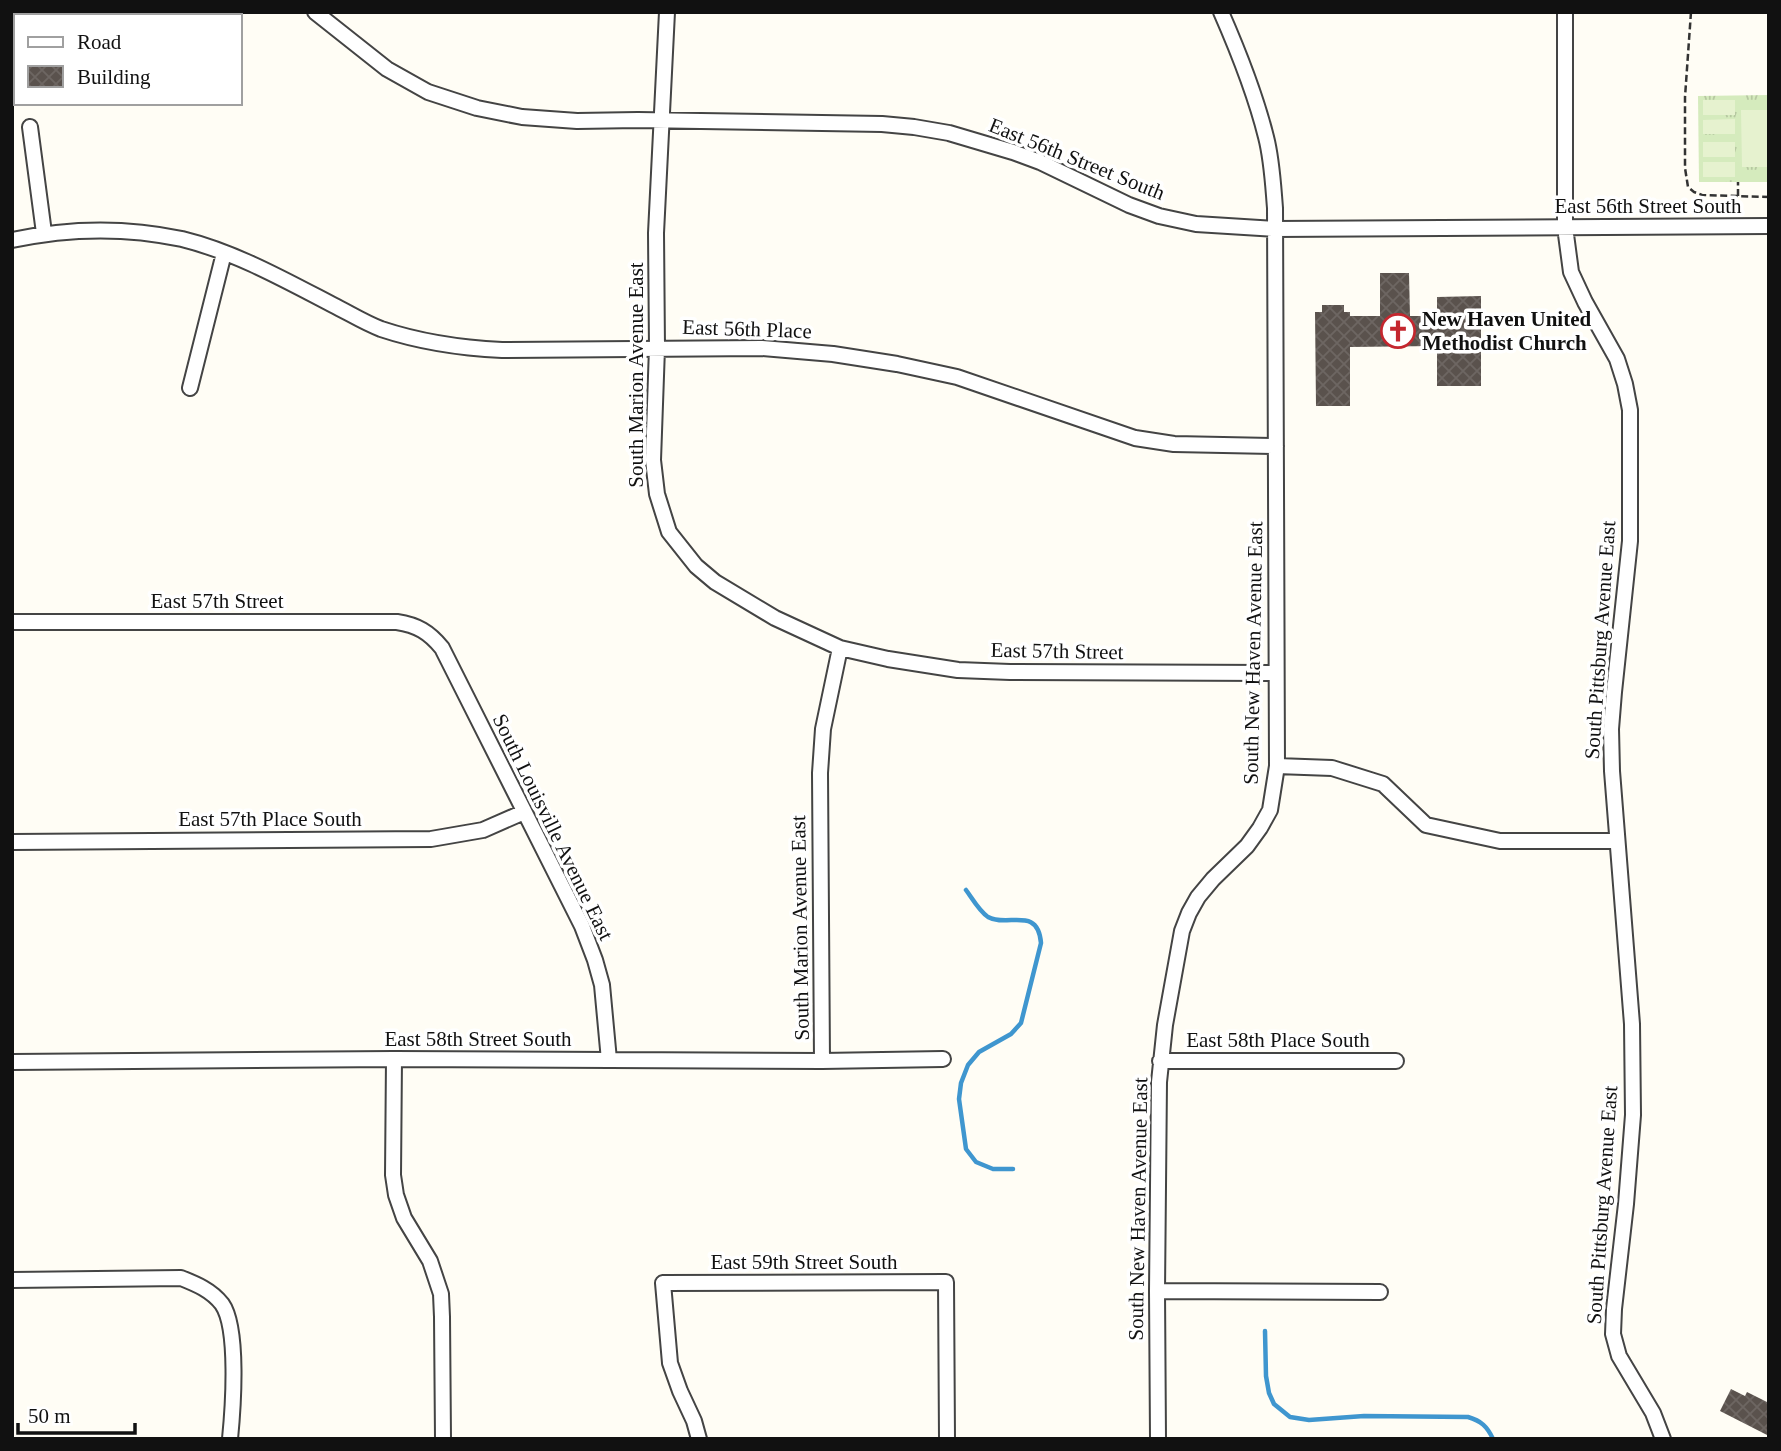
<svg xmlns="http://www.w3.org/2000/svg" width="1781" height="1451" font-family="Georgia,serif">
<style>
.park{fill:url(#park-tufts)}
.pitch{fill:#e6f2cf}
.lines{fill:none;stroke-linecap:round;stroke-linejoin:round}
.stream{stroke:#3f96cf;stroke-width:4.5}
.building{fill:url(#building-cross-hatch)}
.minor-casing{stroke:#444;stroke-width:18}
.path{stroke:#333;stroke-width:2.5;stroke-dasharray:7 3.5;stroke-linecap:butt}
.minor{stroke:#fff;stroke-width:14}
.labels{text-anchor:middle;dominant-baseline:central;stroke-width:7;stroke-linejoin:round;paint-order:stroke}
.street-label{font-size:21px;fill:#111;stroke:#fff}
.poi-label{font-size:21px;font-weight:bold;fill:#111;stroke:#fff;text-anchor:start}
</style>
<defs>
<pattern id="park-tufts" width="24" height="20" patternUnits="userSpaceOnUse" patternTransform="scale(1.75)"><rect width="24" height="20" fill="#d5ebbd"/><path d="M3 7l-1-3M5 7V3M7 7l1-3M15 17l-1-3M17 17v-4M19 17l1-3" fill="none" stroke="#b6c8a1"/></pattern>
<pattern id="building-cross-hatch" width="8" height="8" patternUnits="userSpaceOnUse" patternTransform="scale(1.75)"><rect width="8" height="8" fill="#5a524d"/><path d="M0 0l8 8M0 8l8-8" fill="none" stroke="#6d6662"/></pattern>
</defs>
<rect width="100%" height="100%" fill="#fffdf5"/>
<path class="park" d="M1769,95v87h-70l-1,-86z"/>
<path class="pitch" d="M1703,100h32v15h-32z
M1741,110h26l1,57h-26z
M1735,119v15h-32v-14z
M1703,142h32v15h-32z
M1703,162h32v15h-32z"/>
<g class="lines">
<path class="stream" d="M966,890c6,8 13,21 22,27 19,11 50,-12 53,26l-20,80 -10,11 -32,18 -11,13 -7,18 -2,16 7,50 10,13 17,7h20
M1265,1331l1,45 3,17 5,11 16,13 19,3 55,-4 104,1c13,4 19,9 25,22"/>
</g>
<path class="building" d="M1380,273h29l1,43h27v-19l44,-1v90h-44v-40l-87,1v59h-34l-1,-94h7v-7h22v7h6v4h30z
M1731,1389l14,7 2,-4 22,11v33l-49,-25z"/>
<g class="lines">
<g class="minor-casing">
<path id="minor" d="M315,12l72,57 41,23 49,16 45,9 55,4 61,-1 244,4 32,3 35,6 64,19 27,10 89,43 30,11 37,8 79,5 494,-3
M667,12l-11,221 1,115 -4,112 4,34 12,38 27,34 19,16 60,36 65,30 48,11 70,11 52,2 265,1
M1565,12v215l6,45 14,30 32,57 8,25 5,26v131l-16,151 -3,37 1,42 20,253 1,91 -7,89 -12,105 -1,25 6,22 34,57 10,26
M30,127l14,106
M12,240c56,-12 114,-13 170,-1 53,13 103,41 151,66 16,8 32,18 48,24 39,13 79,19 121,21l260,-2 71,6 64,10 60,13 178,61 39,6 102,2
M190,388l34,-135
M12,622h385c20,3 32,10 45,26l140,278 13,34 7,25 7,75
M1277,766l55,2 51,16 43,41 74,16h117
M12,842l419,-3 52,-9 41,-18
M394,1059l-1,116 3,20 8,23 26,43 11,33 1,23 1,122
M822,1061l-2,-288 3,-44 17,-81
M1160,1061h236
M12,1062l382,-3 428,2 121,-2
M12,1280l169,-2c15,6 30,12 41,26 17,24 11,105 8,135
M1157,1291l223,1
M699,1439l-5,-18 -14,-30 -10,-28 -7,-80 283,-1 1,157
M1158,1439l-1,-148 2,-209 6,-57 17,-94 7,-18 9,-16 15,-18 34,-33 13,-18 10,-18 7,-44 -2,-558c-2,-24 -3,-48 -9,-71 -11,-44 -27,-84 -45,-125"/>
</g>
<path class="path" d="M1691,12l-6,85v71l3,19 6,5 8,3 67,2
M1738,196v-14"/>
<use href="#minor" class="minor"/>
</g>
<defs>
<g id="church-ring" transform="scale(1.75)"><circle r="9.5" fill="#fff" stroke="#c4262e" stroke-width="1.5"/><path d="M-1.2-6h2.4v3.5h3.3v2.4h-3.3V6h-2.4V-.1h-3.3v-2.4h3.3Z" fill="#c4262e"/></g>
</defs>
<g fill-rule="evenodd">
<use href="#church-ring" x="1398" y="331"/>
</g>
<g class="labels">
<g class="street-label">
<text transform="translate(1077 159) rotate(22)">East 56th Street South</text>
<text x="1648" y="206">East 56th Street South</text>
<text transform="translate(747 329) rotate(2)">East 56th Place</text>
<text transform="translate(636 375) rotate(-90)">South Marion Avenue East</text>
<text x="217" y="601">East 57th Street</text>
<text transform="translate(1600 640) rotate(-86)">South Pittsburg Avenue East</text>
<text transform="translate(1057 651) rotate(1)">East 57th Street</text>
<text transform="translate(1253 653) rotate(-89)">South New Haven Avenue East</text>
<text x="270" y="819">East 57th Place South</text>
<text transform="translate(553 827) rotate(64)">South Louisville Avenue East</text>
<text transform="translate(800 928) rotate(-91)">South Marion Avenue East</text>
<text x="478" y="1039">East 58th Street South</text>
<text x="1278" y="1040">East 58th Place South</text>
<text transform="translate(1602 1205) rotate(-86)">South Pittsburg Avenue East</text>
<text transform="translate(1138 1209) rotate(-89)">South New Haven Avenue East</text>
<text x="804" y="1262">East 59th Street South</text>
</g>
<g class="poi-label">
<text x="1422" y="319">New Haven United<tspan x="1422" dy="24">Methodist Church</tspan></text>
</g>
</g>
<rect width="1781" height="1451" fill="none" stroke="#111111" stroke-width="28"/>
<rect x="14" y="14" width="228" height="91" fill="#ffffff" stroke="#a0a0a0" stroke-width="2"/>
<rect x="28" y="37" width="35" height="10" fill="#ffffff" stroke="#a0a0a0" stroke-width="2"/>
<text x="77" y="49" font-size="21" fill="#111111">Road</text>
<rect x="28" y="66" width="35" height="21" fill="url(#building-cross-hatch)" stroke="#a0a0a0" stroke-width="2"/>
<text x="77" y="84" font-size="21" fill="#111111">Building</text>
<path d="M18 1423v10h117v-10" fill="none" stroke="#111111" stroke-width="3.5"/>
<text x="28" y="1423" font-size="21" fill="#111111" stroke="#ffffff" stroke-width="5" paint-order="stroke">50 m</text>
</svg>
